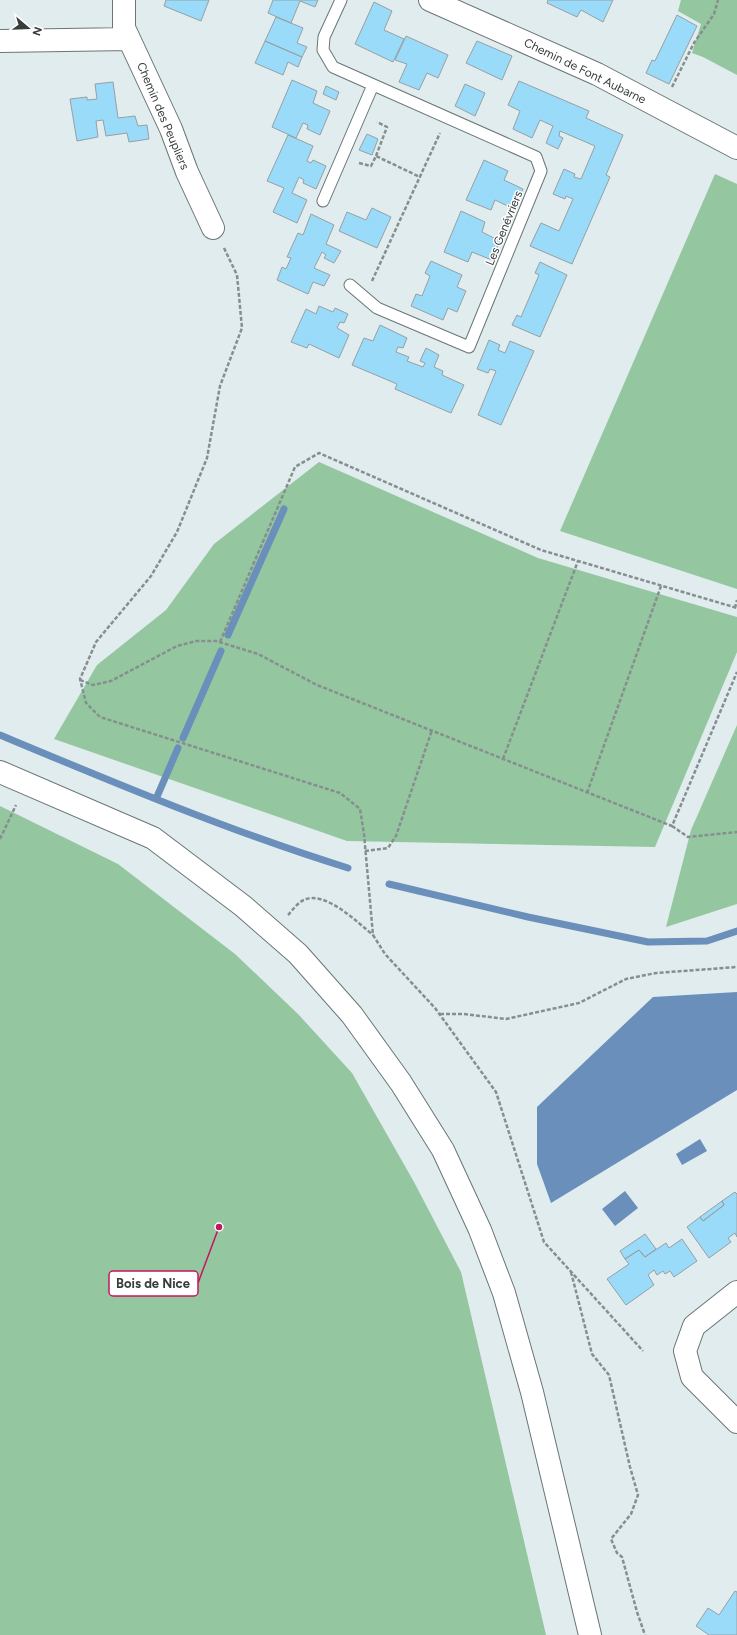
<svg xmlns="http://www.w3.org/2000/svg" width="737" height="1635" font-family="Figtree,sans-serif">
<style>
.green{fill:#94c7a0}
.water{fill:#6a8fbb}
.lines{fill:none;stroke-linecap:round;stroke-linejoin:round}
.stream{stroke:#6a8fbb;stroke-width:7}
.building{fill:#99dbf9;stroke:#96a0a4}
.service-casing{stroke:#6a7576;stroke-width:13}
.minor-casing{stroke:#6a7576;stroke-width:24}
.tertiary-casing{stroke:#6a7576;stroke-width:24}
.path{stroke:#868f8f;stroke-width:2.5;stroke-dasharray:4 2;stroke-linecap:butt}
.service{stroke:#fff;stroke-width:11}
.minor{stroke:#fff;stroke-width:22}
.tertiary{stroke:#fff;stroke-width:22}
.labels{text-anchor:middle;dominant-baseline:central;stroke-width:3;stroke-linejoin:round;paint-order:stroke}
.street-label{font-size:12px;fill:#373c3c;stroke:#fff}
.leader{fill:none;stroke:#c2185b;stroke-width:1.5}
.callout-dot{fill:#c2185b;stroke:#fff;stroke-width:1.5}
.callout{fill:#fff;stroke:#c2185b;stroke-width:1.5}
.callout-label{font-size:13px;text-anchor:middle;font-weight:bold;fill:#373c3c}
</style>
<rect width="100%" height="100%" fill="#e0eced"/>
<path class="green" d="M681,0h56v75l-34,-18 -11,-4 9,-29 -23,-13z
M715,174l22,10v405l-177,-58z
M319,462l219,96 199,59v35l-82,195 -308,-6 -293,-102 43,-74 69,-55 48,-66z
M737,725v179l-71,23 25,-97z
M0,806l118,58 117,90 63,60 54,59 62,109 47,90 85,363h-546z"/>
<path class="water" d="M737,992v98l-186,113 -14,-39v-57l116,-110z
M700,1139l7,12 -25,14 -6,-11z
M625,1191l13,17 -23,18 -13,-17z"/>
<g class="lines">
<path class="stream" d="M228,635l56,-126
M0,735c115,48 229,96 348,133
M183,738l38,-87
M156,799l22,-51
M389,884l139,33 120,25 59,-1 30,-10"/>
</g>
<path class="building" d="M166,0h43l-8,21 -37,-15z
M273,0h45l-3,7 -15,-6 -9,22 -23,-10z
M548,0h65l-10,22 -22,-12 -4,7 -30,-14z
M374,2l18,9 -8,19 20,9 -11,23 -38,-18z
M677,15l20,11 -28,58 -23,-11 6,-13 3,1z
M276,17l27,11 -6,15 10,4 -5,10 -37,-16z
M406,36l42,19 -10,23 -11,-5 -8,17 -20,-8 8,-18 -12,-4z
M265,41l37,16 -4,10 -10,-5 -5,13 -28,-12z
M477,41l35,15 -10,24 -36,-17z
M292,80l25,11 -4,12 17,8 -10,24 -13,-6 1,-4 -5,-2 -7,15 -24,-11z
M519,81l70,30 -3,7 37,17 -17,40 4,2 -38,87 -42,-18 11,-23 18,8 14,-32 -7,-3 -1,3 -12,-5 11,-25 11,5 -1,3 7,2 14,-33 -35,-15 -1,5 4,2 -5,11 -12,-6 7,-17 -13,-6 -8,18 -19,-9 7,-18 -12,-6z
M113,82l5,36 17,-2 3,10 9,-1 2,14 -20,3 -2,-9 -21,3 -3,-16 -7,1 2,16 -21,4 -7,-42 17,-2v3l10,-1 -2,-15z
M465,84l20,9 -10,23 -20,-10z
M326,86l13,6 -3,8 -13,-6z
M367,134l11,5 -6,16 -13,-5z
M288,135l25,11 -6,15 4,2 2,-3 13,6 -10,23 -13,-6 1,-3 -5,-3 -7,16 15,7 -10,23 -24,-11 11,-24 -17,-7z
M484,160l24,11 -4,9 19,9 -9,20 -19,-9 -4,10 -25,-10z
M372,208l19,9 -14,31 -38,-17 8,-19 19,8z
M461,211l24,11 -3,10 18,9 -8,19 -20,-8 -4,10 -24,-10z
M311,214l23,11 -8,19 15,7 -7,12 -10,-5 2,-3 -4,-3 -8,16 16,7 -6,11 -11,-4 -5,12 -31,-14 5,-13 4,2 5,-11 -4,-1 11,-24 5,2z
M431,261l31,14 -5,12 9,4 -9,21 -9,-4 -5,12 -32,-14 5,-12 6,2 8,-20 -5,-3z
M540,262l27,13 -27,62 -28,-12 5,-10 4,2 18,-42 -4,-2z
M319,306l14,6 2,-4 13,6 -4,9 -4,-1 -3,6 12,7 -10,23 -30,-14 -2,4 -16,-6 15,-33 10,5z
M380,325l27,13 -4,10 -5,-1 -2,5 13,5 -2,4 16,6 2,-4 -5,-2 6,-13 13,7 -5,12 9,4 -1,4 22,10 -13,28 -56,-24 2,-5 -45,-19 12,-27 9,3z
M489,340l11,5 -2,5 7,3 5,-12 24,10 -33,74 -23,-10 18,-44 -6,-2 -2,4 -11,-4z
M735,1192l2,2v43l-2,-4 -7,5 3,4 -22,16 -22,-31 13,-10 3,4 21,-16 -2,-4z
M722,1201l2,4 -21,16 -3,-4z
M645,1234l11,15 -11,8 -6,-7 -14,9 -5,-8z
M682,1239l15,22 -23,16 -4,-6 -5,3 -2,-3 -6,4 -3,-5 -6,5 6,10 -28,20 -19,-26 22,-15 -4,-5 14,-9 6,7 21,-14 3,5z
M735,1591l2,1v43h-28l-13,-9 12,-18 11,7z"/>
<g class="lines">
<g class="service-casing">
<path id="service" d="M341,0l-17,37 -1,13 10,17 203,90 5,14 -72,176 -92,-39 -27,-23
M323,201l50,-116"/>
</g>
<g class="minor-casing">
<path id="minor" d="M124,0v28l47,101 16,43 26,56
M430,0l167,74 140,74
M0,41l129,-2
M737,1292l-43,34 -9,25 7,26 45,45"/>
</g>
<g class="tertiary-casing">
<path id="tertiary" d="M0,772l153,66 90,68 55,48 54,61 49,68 42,67 37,80 24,63 28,99 58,243"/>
</g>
<path class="path" d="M672,87l22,-44 20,-29 4,-14
M376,156l11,-29 -10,-5
M359,163l12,3 5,-10 44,21
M224,248l13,27 5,53 -22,58 -13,72 -30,74 -26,44 -55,66 -16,37 6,24 14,14 240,76 20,16 4,25 9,101 12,19 50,54 61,84 48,150 99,109
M372,281l68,-148
M735,608l2,-8
M220,642l75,-175 24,-14 222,97 196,58
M80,680l13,5 18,-4 66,-35 19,-5h20l42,13 59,31 355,141 65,-154
M503,759l75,-198
M587,793l74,-207
M672,826l16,11 49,-5
M0,839l16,-34
M365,851l23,-3 8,-12 36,-106
M288,915c4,-4 10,-13 16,-15 21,-10 53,22 69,35
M440,1014h24l42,5 73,-16 47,-24 30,-6 81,-6
M571,1272l21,82 17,21 21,92 8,28 -7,19 -20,25 6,14 5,4 15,55 8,23"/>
<use href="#service" class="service"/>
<use href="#minor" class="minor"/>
<use href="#tertiary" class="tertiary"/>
</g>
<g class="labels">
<g class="street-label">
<text transform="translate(585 71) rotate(26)">Chemin de Font Aubarne</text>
<text transform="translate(163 116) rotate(67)">Chemin des Peupliers</text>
<text transform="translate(504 228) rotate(-68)">Les Genévriers</text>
</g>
</g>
<path class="leader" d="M219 1227L198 1283"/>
<circle class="callout-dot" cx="219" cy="1227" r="4"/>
<rect class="callout" x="109" y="1271" width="89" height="25" rx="4"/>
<g class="callout-label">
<text x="153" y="1288">Bois de Nice</text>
</g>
<g transform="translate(28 28) rotate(109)" stroke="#ffffff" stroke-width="3" paint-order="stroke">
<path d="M0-3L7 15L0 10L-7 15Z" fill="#373c3c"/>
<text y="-6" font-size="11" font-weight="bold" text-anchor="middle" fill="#373c3c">N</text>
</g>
</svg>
